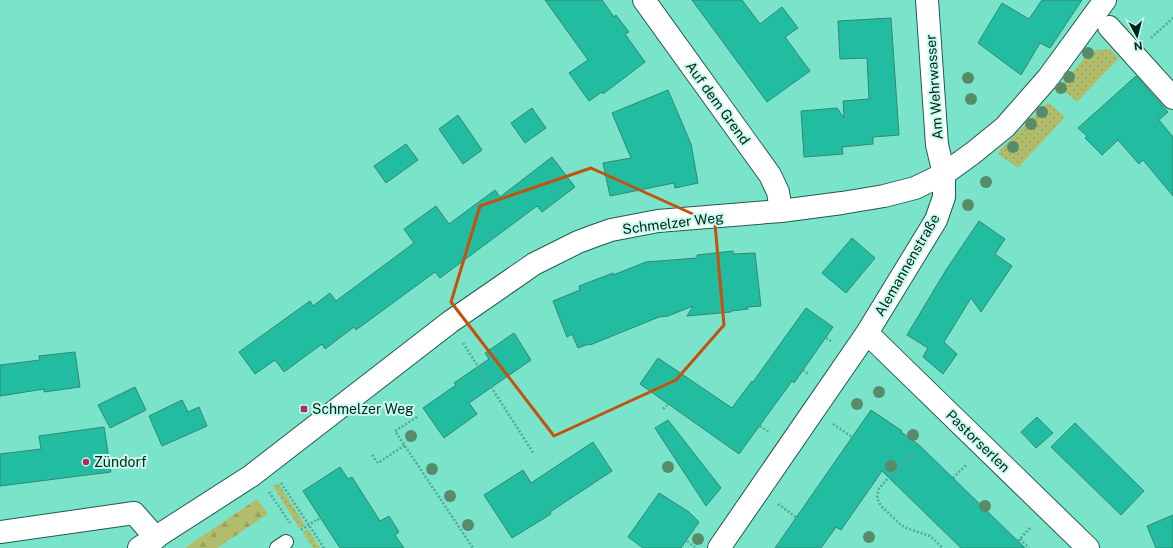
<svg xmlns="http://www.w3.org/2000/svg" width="1173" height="548" font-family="'Public Sans',sans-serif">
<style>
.grass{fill:url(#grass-dots)}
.forest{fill:url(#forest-firs)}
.building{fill:#22bda0;stroke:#348774}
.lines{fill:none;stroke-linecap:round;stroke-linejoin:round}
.lane-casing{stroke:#215b4d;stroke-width:16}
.street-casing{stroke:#215b4d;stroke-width:24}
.secondary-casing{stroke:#215b4d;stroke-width:24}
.path{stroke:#54a995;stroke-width:2.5;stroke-dasharray:2 2;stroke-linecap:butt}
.lane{stroke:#fff;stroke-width:14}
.street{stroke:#fff;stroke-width:22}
.secondary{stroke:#fff;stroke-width:22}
.tree{fill:#588b68}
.marked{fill:none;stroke:#c5510e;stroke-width:3;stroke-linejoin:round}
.poi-dot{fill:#b0286b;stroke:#c9fbec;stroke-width:1.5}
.labels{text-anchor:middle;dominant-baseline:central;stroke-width:4;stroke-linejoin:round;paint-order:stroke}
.street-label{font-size:14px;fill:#00231c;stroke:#c9fbec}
.poi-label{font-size:14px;fill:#00231c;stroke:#c9fbec;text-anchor:start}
</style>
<defs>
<pattern id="grass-dots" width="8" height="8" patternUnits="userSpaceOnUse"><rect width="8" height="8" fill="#b2bd6c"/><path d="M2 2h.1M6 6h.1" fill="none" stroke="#97a25d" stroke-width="1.8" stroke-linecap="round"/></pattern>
<pattern id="forest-firs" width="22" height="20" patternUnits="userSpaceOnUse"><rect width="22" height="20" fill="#b2bd6c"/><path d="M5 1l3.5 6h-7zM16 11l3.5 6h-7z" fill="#97a25d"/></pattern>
</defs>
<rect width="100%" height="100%" fill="#79e4ca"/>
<path class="grass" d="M1110,49l9,9 -42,44 -17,-15 30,-36z
M1048,102l17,15 -47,51 -20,-14 2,-4z
M278,483l27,42 -5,4 -27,-43z
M308,529l12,19h-7l-10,-16z"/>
<path class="forest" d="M257,499l11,15 -51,34h-32z"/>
<path class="building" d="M545,0h57l12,17 2,-2 13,17 -4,2 20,28 -42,32 -1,-2 -13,9 -20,-28 19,-13z
M692,0h50l18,24 22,-17 16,21 -13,9 25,34 -43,31z
M1042,0h40l-32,48 -10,-5 -19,32 -43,-32 24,-40 27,16z
M891,18l8,117 -26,2v7l-31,3 1,7 -39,3 -3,-46 36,-3 7,10 -1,-17 26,-2 -2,-41 -27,1 -2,-38z
M1136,76l32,36 -9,8 14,17v59l-30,-36 -4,4 -21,-24 -16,15 -17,-17 2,-2 -9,-8z
M668,90l23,54 7,39 -23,5 -1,-5 -64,13 -7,-33 28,-5 -19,-45z
M532,108l14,20 -21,15 -14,-20z
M458,115l24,35 -19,14 -24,-35z
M406,144l12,16 -32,23 -12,-17z
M552,157l23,30 -33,25 -5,-6 -97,72 -5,-6 -79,58 -2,-3 -29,22 -3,-5 -38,28 -9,-12 -20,14 -16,-22 71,-51 3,5 17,-13 6,8 78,-58 -10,-14 32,-23 13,18 46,-34 5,7z
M979,221l26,18 -10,15 17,12 -31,46 -10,-14 -27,44 13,12 -14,20 -20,-17 5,-9 -21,-13 39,-65z
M852,238l23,20 -29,35 -24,-20z
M733,251v3l22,-1 6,53 -14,1 1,2 -17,2v1l-44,4 6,-10 -25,10 -9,1 -69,28 -1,-1 -11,4 -6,-14 -5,3 -14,-36 27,-11 -1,-4 34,-13v2l33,-13 51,-4v-3z
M806,308l27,19 -39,56 -2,-2 -53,73 -99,-70 18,-26 74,50 20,-27 1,1z
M514,333l17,27 -62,43 8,11 -33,24 -21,-30 33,-23 -2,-2 35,-24 -4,-6z
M75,352l5,35 -36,5v-3l-44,7v-31l40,-5 -1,-4z
M135,387l11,23 -36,18 -12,-23z
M182,400l6,12 11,-5 8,19 -45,20 -13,-30z
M871,410l31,21 -1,1 18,13 106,103h-64l-79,-77 -41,59 -5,-3 -15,21h-46z
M1037,417l16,16 -17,15 -15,-16z
M668,420l53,68 -15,18 -51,-78z
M1075,423l69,68 -23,24 -70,-68z
M104,427l7,45 -111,14v-32l41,-5 -2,-13z
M593,442l19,29 -62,41 1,2 -39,24 -28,-43 39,-25 8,13z
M340,467l8,12 4,-2 28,44 9,-5 10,16 -4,3 9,13h-64l-37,-57z
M659,493l30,19 10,10 -18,26h-38l-15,-11z
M1173,515v33h-17l-9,-22z"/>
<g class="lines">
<g class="lane-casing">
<path id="lane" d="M277,548l9,-6"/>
</g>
<g class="street-casing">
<path id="street" d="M644,0l126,175 8,17 3,19
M1109,27l64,71
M867,333l221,215
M0,532l134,-19 22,25
M719,548l148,-215 69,-113 8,-23v-23l-7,-29 -10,-145"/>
</g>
<g class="secondary-casing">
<path id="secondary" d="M139,548l112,-72 199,-154 58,-40 26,-18 44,-22 16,-6 17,-6 47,-9 123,-10 61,-8 42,-7 31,-8 29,-14 29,-21 32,-26 43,-49 57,-78"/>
</g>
<path class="path" d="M1151,38l22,-20
M826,338l6,4
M463,343l71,111
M803,370l6,5
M663,409l4,-4
M417,417l-22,14 78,117
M833,424l19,13
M760,426l9,6
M912,453l-33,35 -2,10 4,8 20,19 5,3 24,8 13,12
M372,455l6,8 27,-18
M953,478l14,-14
M281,483l43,65
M269,492l21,31
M778,504l19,14
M301,530l17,-11 1,1
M684,539l11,8
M1020,539l9,9
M1018,541l13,-14"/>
<use href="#lane" class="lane"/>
<use href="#street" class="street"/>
<use href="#secondary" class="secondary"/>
</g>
<g class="tree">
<circle cx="1088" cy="53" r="6"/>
<circle cx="1069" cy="77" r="6"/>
<circle cx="968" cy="78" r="6"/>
<circle cx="1061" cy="88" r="6"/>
<circle cx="971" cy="99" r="6"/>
<circle cx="1042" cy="112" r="6"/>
<circle cx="1031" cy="124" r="6"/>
<circle cx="1013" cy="147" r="6"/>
<circle cx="986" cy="182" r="6"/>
<circle cx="968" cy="205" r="6"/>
<circle cx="879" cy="392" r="6"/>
<circle cx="857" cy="404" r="6"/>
<circle cx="913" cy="435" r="6"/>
<circle cx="411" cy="436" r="6"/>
<circle cx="891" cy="466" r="6"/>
<circle cx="668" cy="467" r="6"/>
<circle cx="432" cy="469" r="6"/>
<circle cx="450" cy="496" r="6"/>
<circle cx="985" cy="506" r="6"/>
<circle cx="468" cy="525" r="6"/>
<circle cx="869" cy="537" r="6"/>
<circle cx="698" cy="539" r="6"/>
</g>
<path class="marked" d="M591,168l124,56 9,101 -48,55 -122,56 -103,-134 29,-96z"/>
<g class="poi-dot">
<rect x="300" y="405" width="8" height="8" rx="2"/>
<circle cx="86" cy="462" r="4"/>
</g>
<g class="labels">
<g class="street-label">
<text transform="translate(934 87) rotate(-94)">Am Wehrwasser</text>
<text transform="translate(718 103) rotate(54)">Auf dem Grend</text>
<text transform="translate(673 223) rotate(-7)">Schmelzer Weg</text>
<text transform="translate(907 265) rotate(-60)">Alemannenstraße</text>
<text transform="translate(978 441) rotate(44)">Pastorserlen</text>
</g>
<g class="poi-label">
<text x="312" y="409">Schmelzer Weg</text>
<text x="94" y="462">Zündorf</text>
</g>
</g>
<g transform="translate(1137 36) rotate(173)" stroke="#c9fbec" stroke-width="3" paint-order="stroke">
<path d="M0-3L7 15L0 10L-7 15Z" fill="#00231c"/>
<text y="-6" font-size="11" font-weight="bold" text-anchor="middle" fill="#00231c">N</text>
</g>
</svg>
